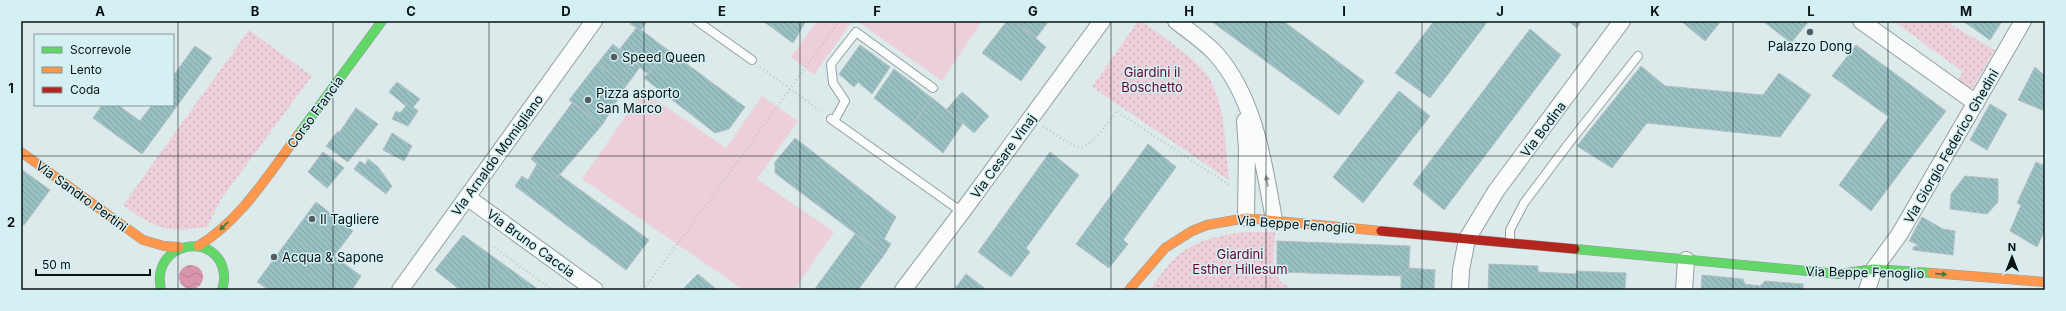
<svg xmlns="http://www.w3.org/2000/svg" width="2066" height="311" font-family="Inter,sans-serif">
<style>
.green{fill:#edcfd9}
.park{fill:url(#park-dots)}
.water{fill:url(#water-waves)}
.building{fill:url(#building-back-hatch);stroke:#b4bfc1}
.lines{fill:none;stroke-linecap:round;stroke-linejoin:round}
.lane-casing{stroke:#939ea0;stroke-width:10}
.street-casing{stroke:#939ea0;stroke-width:18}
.fast-casing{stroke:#939ea0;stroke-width:10}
.slow-casing{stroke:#939ea0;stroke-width:10}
.jam-casing{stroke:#939ea0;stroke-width:10}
.path{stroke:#c3c8c8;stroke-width:2.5;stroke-dasharray:1 3;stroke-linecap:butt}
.lane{stroke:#fafcfc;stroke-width:8}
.street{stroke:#fafcfc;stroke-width:16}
.fast{stroke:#63d668;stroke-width:9}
.slow{stroke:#ff974d;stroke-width:9}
.jam{stroke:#b3261e;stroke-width:9}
.oneway{fill:#9a9e9f}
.oneway2{fill:#3a7e42}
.grid{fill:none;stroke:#091213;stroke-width:1;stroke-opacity:0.55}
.poi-dot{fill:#535e5f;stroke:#d5f0f3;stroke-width:1.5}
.labels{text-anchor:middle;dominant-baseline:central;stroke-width:3;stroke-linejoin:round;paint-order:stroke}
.poi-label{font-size:13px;fill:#091213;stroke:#d5f0f3;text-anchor:start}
.park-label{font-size:13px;fill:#63042f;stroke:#d5f0f3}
.street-label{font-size:13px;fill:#091213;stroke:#d5f0f3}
.neatline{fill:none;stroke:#091213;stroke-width:1.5}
.grid-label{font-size:13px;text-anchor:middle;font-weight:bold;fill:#091213}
</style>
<defs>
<pattern id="park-dots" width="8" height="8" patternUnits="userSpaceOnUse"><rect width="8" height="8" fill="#edcfd9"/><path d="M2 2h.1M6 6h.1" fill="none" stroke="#cab1b9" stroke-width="1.8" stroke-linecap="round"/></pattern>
<pattern id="water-waves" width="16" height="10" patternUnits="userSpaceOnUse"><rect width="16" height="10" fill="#d895ac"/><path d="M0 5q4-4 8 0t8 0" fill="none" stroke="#b87f93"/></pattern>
<pattern id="building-back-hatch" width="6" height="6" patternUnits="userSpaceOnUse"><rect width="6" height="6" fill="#98c0c3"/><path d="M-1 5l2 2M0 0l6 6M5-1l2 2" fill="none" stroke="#82a4a7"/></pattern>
</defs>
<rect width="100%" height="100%" fill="#dceaec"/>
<path class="green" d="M817,21h35l-38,54 -23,-18z
M857,21h125l-40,60z
M643,91l83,57 36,-52 36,25 -41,58 77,53 -40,58h-50l-162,-111z"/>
<path class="park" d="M1138,21h4c20,15 43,30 60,48 24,24 23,79 27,111l-137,-93z
M1894,21h58l-2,3 45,26 -25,42 -14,-10 7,-10z
M249,30l63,46 -91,123 -14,28c-41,6 -51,2 -84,-22z
M1248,232h27c-1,26 -9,49 22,58h-147c6,-9 13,-19 20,-27 20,-22 51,-29 78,-31z"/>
<path class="water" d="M179 277a12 12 0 1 1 24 0a12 12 0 1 1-24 0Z"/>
<path class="building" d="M633,21h14l-6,9 -11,-6z
M763,21h43l-13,22z
M1007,21h8l31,26 -25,34 -39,-28z
M1017,21h32l-13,17 -20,-16z
M1211,21h72l81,60 -25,34z
M1434,21h54l-58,77 -35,-25z
M1568,21h13l-4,7z
M1681,21h40l-16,20z
M1763,21h46l-18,22z
M1963,21h39l-12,19z
M637,27l31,23 -20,24 -29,-24z
M1530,29l31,26 -117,155 -31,-26z
M613,44l27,23 -14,19 -29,-22z
M860,45l30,22 -18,27 -14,-12 -4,5 -15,-13z
M1856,45l90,66 -75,100 -32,-26 50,-68 -57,-41z
M195,46l17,12 -70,96 -49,-36 9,-13h16l22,16 12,-16h21v-29z
M668,50l77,57 -16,22 -14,4 -71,-55z
M597,64l29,22 -24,39 -33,-25z
M1641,66l24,20 98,9 16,-22 32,22 -31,42 -133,-14 -35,45 -35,-22z
M2035,67l10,9v35l-27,-11z
M894,69l38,29 -21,29 -37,-29z
M397,82l23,17 -7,8 5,4 -10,15 -16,-7 4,-8 4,2 6,-7 -17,-14z
M1399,91l31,25 -67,87 -30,-26z
M962,92l27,24 -15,17 -27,-24z
M932,98l31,25 -20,30 -32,-26z
M572,103l30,22 -46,54 -25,-20z
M1990,104l17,10 -20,36 -17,-10z
M356,108l22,16 -30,38 -22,-16 12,-15 1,2z
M392,133l20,13 -8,15 -21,-11z
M795,138l101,79 -12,22 7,5 -7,11 -109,-82v-11z
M1148,144l28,23 -53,73 5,4 -19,24 -33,-24z
M323,152l21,16 -17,20 -19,-16z
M1050,152l29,23 -53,73 4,4 -19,25 -33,-25z
M368,159l10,8 14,19 -6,8 -32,-25 6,-8 5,4z
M2036,162l9,4v64l-8,17 -27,-16 11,-26 -4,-2z
M537,164l19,15 4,-4 89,65 -23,30 -111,-84 7,-10 6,4z
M21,169l29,21 -26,35 -3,-2z
M1965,176l33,3v23l-11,12 -37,-5 1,-15z
M316,202l37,29 -19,25 27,20 -9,14h-83l-12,-8z
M1922,217l21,12 12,2 -2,24 -40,-5v-3l6,-2 -10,-4z
M855,234l29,21 -26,35h-44z
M463,235l76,55h-79l-25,-20z
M1277,241l133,5 -1,22 -8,8 -124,-4z
M1489,264l49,2v6l38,2v-3l50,2 -1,17h-137z
M1409,268l26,2 -1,20h-33v-14z
M698,274l19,16h-35z
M966,274l21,16h-33z
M1702,275l41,4 2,5 15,2 5,-5 38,3v6h-102z"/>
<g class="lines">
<g class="lane-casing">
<path id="lane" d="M697,21l55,39
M831,119l131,93
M834,121l11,-20 -12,-18 -2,-19 25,-32 77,56
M1510,242v-12l14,-27 45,-60 69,-87"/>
</g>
<g class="street-casing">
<path id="street" d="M1176,21c13,10 28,20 40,33 39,44 48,110 58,166
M1861,21l115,82
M1245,121l2,28 -1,69
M467,197l128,93
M400,290l194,-269
M903,290l59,-78 140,-191
M1460,290l1,-20 6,-31 29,-48 126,-170
M1684,290l2,-30
M1867,290l7,-21 25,-34 124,-214"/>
</g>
<g class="fast-casing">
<path id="fast" d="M298,135l84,-114
M1575,249l264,25 35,-5 58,4
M161,290c-11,-50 59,-60 63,-15 1,5 -1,10 -2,15"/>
</g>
<g class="slow-casing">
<path id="slow" d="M21,152l122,88 21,6 15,1
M198,246c43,-26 70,-71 100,-111
M1932,273l113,9
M1129,290l36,-42 27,-17 15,-6 39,-7 135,13"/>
</g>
<g class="jam-casing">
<path id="jam" d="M1381,231l194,18"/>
</g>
<path class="path" d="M760,67l62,45
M1043,127c11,6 22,15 33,19 14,6 32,-24 40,-35l115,75
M494,247l58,43
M643,290l56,-75 140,-194"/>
<use href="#lane" class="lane"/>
<use href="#street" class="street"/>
<use href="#fast" class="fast"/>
<use href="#slow" class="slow"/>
<use href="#jam" class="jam"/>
</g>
<defs><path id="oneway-solid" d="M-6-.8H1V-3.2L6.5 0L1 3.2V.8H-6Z"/></defs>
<use class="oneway" href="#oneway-solid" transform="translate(1267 181) rotate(-100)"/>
<g class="oneway2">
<use href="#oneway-solid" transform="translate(224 226) rotate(137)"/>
<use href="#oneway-solid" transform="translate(1941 274) rotate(5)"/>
</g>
<path class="grid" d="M178,21v269M333,21v269M489,21v269M644,21v269M800,21v269M955,21v269M1111,21v269M1266,21v269M1422,21v269M1577,21v269M1733,21v269M1888,21v269M21,156h2024"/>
<g class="poi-dot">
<circle cx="1810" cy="32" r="4"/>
<circle cx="614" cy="57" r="4"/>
<circle cx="588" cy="100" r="4"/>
<circle cx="312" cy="219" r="4"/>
<circle cx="274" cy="257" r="4"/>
</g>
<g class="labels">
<g class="poi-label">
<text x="1810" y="46" text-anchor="middle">Palazzo Dong</text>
<text x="622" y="57">Speed Queen</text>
<text x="596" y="93">Pizza asporto<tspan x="596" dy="15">San Marco</tspan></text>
<text x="320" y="219">Il Tagliere</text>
<text x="282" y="257">Acqua &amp; Sapone</text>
</g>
<g class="park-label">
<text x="1152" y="72">Giardini il<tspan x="1152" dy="15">Boschetto</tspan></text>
<text x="1240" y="254">Giardini<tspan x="1240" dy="15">Esther Hillesum</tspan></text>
</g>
<g class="street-label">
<text transform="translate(315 112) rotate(-54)">Corso Francia</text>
<text transform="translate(1543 129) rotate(-53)">Via Bodina</text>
<text transform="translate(1951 146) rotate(-60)">Via Giorgio Federico Ghedini</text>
<text transform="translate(497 155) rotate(-54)">Via Arnaldo Momigliano</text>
<text transform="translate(1003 156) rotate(-54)">Via Cesare Vinaj</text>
<text transform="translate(82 196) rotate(36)">Via Sandro Pertini</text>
<text transform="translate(1296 224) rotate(4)">Via Beppe Fenoglio</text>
<text transform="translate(531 243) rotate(36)">Via Bruno Caccia</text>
<text transform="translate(1865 272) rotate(1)">Via Beppe Fenoglio</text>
</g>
</g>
<rect width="2066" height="311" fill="none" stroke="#d5f0f3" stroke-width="44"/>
<rect x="34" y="34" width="140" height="72" fill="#d5f0f3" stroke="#839799"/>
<rect x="42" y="47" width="20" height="6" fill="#63d668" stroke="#839799"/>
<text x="70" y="54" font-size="12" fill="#091213">Scorrevole</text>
<rect x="42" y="67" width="20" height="6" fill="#ff974d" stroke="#839799"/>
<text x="70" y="74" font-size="12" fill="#091213">Lento</text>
<rect x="42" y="87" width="20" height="6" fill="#b3261e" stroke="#839799"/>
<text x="70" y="94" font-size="12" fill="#091213">Coda</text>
<g transform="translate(2012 257)" stroke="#d5f0f3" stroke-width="3" paint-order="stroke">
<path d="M0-3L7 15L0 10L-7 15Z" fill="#091213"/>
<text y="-6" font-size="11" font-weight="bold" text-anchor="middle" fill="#091213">N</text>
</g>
<path d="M36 269v6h114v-6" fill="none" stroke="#091213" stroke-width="2"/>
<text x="42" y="269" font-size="12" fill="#091213" stroke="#d5f0f3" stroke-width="3" paint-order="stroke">50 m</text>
<rect x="22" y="22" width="2022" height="267" class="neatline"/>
<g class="grid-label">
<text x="100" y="16">A</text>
<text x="255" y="16">B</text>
<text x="411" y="16">C</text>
<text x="566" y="16">D</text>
<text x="722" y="16">E</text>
<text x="877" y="16">F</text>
<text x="1033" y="16">G</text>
<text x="1189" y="16">H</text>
<text x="1344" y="16">I</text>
<text x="1500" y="16">J</text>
<text x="1655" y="16">K</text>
<text x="1811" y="16">L</text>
<text x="1966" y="16">M</text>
<text x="11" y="93">1</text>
<text x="11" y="227">2</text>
</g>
</svg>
